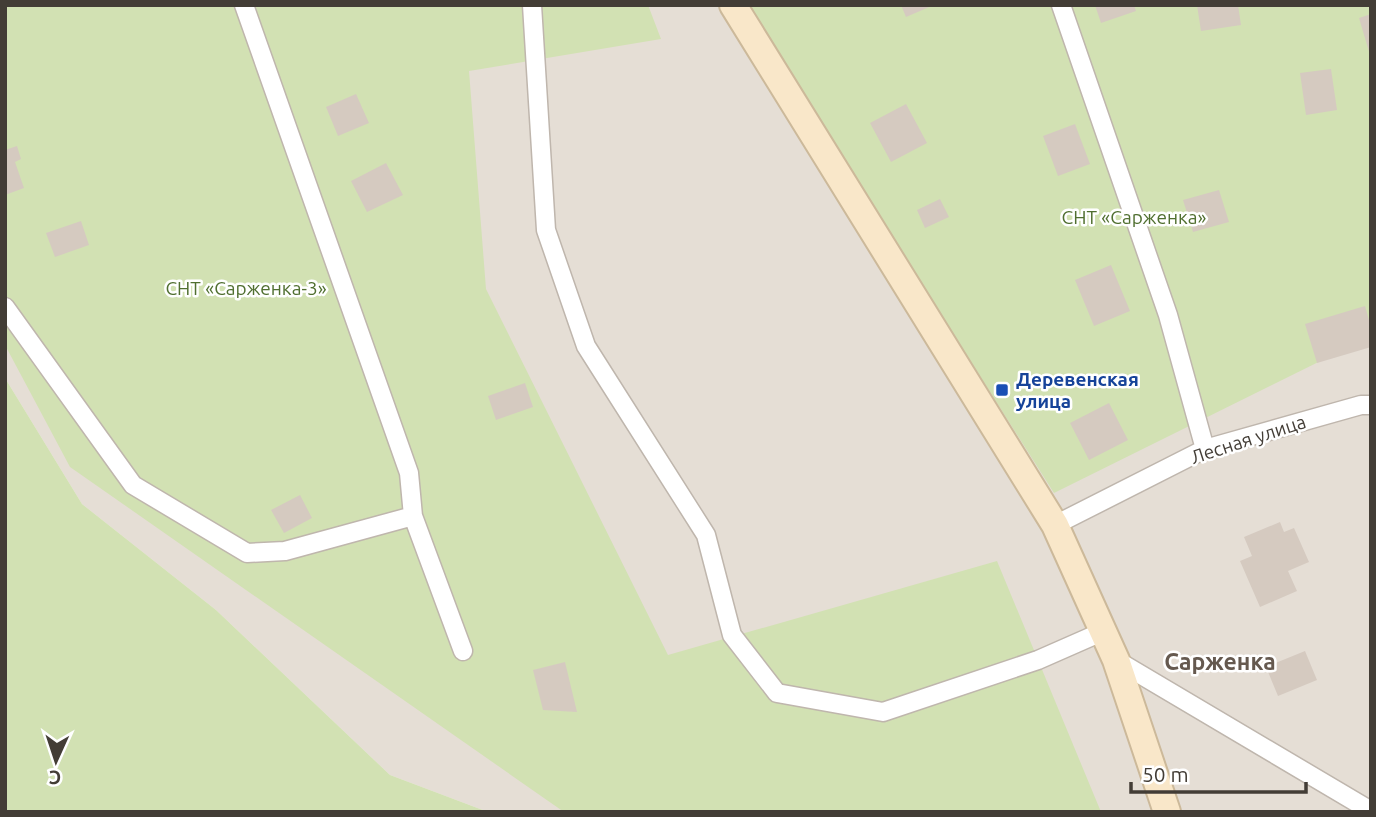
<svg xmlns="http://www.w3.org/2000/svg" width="1376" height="817" font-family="Ubuntu,sans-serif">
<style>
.residential{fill:#e5ded5}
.green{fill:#d2e1b3}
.building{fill:#d5cac0}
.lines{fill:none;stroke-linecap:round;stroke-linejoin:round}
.minor-casing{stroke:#bfb6ad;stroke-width:21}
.secondary-casing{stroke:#ccb99a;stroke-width:30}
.minor{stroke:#fff;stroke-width:18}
.secondary{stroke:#f9e7c9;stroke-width:26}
.transit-dot{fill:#1a4fb4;stroke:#fff;stroke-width:2.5}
.labels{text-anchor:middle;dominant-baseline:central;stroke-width:5;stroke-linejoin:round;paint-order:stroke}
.park-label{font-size:19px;fill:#506f30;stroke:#fff}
.transit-label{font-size:19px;font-weight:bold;fill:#164399;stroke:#fff;text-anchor:start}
.street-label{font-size:19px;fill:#433d36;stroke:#fff}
.quarter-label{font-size:23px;font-weight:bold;fill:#65594f;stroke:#fff}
</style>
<rect width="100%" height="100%" fill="#f1ede6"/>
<path class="residential" d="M5,5h1366v807h-883l-98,-37 -174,-165 -134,-106 -77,-126z"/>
<path class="green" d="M5,5h643l13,34 -192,32 17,218 182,366 329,-94 104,251h-537l-494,-345 -65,-122z
M745,5h626v331l-317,157z
M5,378l77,126 134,106 174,165 98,37h-483z"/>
<path class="building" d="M901,5h33l-28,12z
M1095,5h39l2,6 -35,12z
M1197,5h41l3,20 -40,6z
M1371,14v41h-1l-11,-37z
M1331,69l6,41 -31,5 -6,-42z
M356,94l13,29 -31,13 -12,-29z
M906,104l21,39 -36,19 -21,-39z
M1075,124l15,40 -32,12 -15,-40z
M17,146l4,13 -6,3 9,26 -19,7v-45z
M386,163l17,32 -36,17 -16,-31z
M1219,190l10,32 -36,10 -10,-32z
M940,199l9,18 -24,11 -8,-18z
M81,221l8,24 -34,12 -9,-24z
M1111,265l19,46 -36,15 -19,-46z
M1365,306l6,21v20l-54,16 -12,-39z
M525,383l8,24 -37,13 -8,-24z
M1109,403l19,37 -39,20 -19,-37z
M300,495l12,23 -28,15 -13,-23z
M1280,522l4,10 10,-4 15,34 -21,9 9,20 -37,16 -20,-46 12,-5 -8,-19z
M1305,651l12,29 -39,16 -12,-29z
M565,662l12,50 -34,-2 -10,-40z"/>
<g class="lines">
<g class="minor-casing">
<path id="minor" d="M244,5l165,468 4,43 50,135
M532,5l14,225 40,116 120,189 26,100 45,58 106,19 155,-52 66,-29
M1061,5l107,310 37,134
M5,307l128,178 114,68 38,-2 128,-35
M1055,525l150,-76 156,-44h10
M1116,660l255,151"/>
</g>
<g class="secondary-casing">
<path id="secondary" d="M733,5l322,520 61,135 51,152"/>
</g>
<use href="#minor" class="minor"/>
<use href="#secondary" class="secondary"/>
</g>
<rect class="transit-dot" x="995" y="383" width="14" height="14" rx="3.5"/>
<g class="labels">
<g class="park-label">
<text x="1134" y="217">СНТ «Сарженка»</text>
<text x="246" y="288">СНТ «Сарженка-3»</text>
</g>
<g class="transit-label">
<text x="1016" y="379">Деревенская<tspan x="1016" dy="22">улица</tspan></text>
</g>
<g class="street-label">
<text transform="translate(1248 439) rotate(-18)">Лесная улица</text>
</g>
<g class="quarter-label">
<text x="1220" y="661">Сарженка</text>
</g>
</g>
<rect width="1376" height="817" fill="none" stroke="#433d36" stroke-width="14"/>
<g transform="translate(56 761) rotate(183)" stroke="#ffffff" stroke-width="5" paint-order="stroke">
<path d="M0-5L12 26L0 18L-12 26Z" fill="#433d36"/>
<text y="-10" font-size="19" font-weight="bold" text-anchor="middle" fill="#433d36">С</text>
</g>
<path d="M1131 782v10h175v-10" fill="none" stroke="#433d36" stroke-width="3.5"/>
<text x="1142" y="782" font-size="21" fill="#433d36" stroke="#ffffff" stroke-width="5" paint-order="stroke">50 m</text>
</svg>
